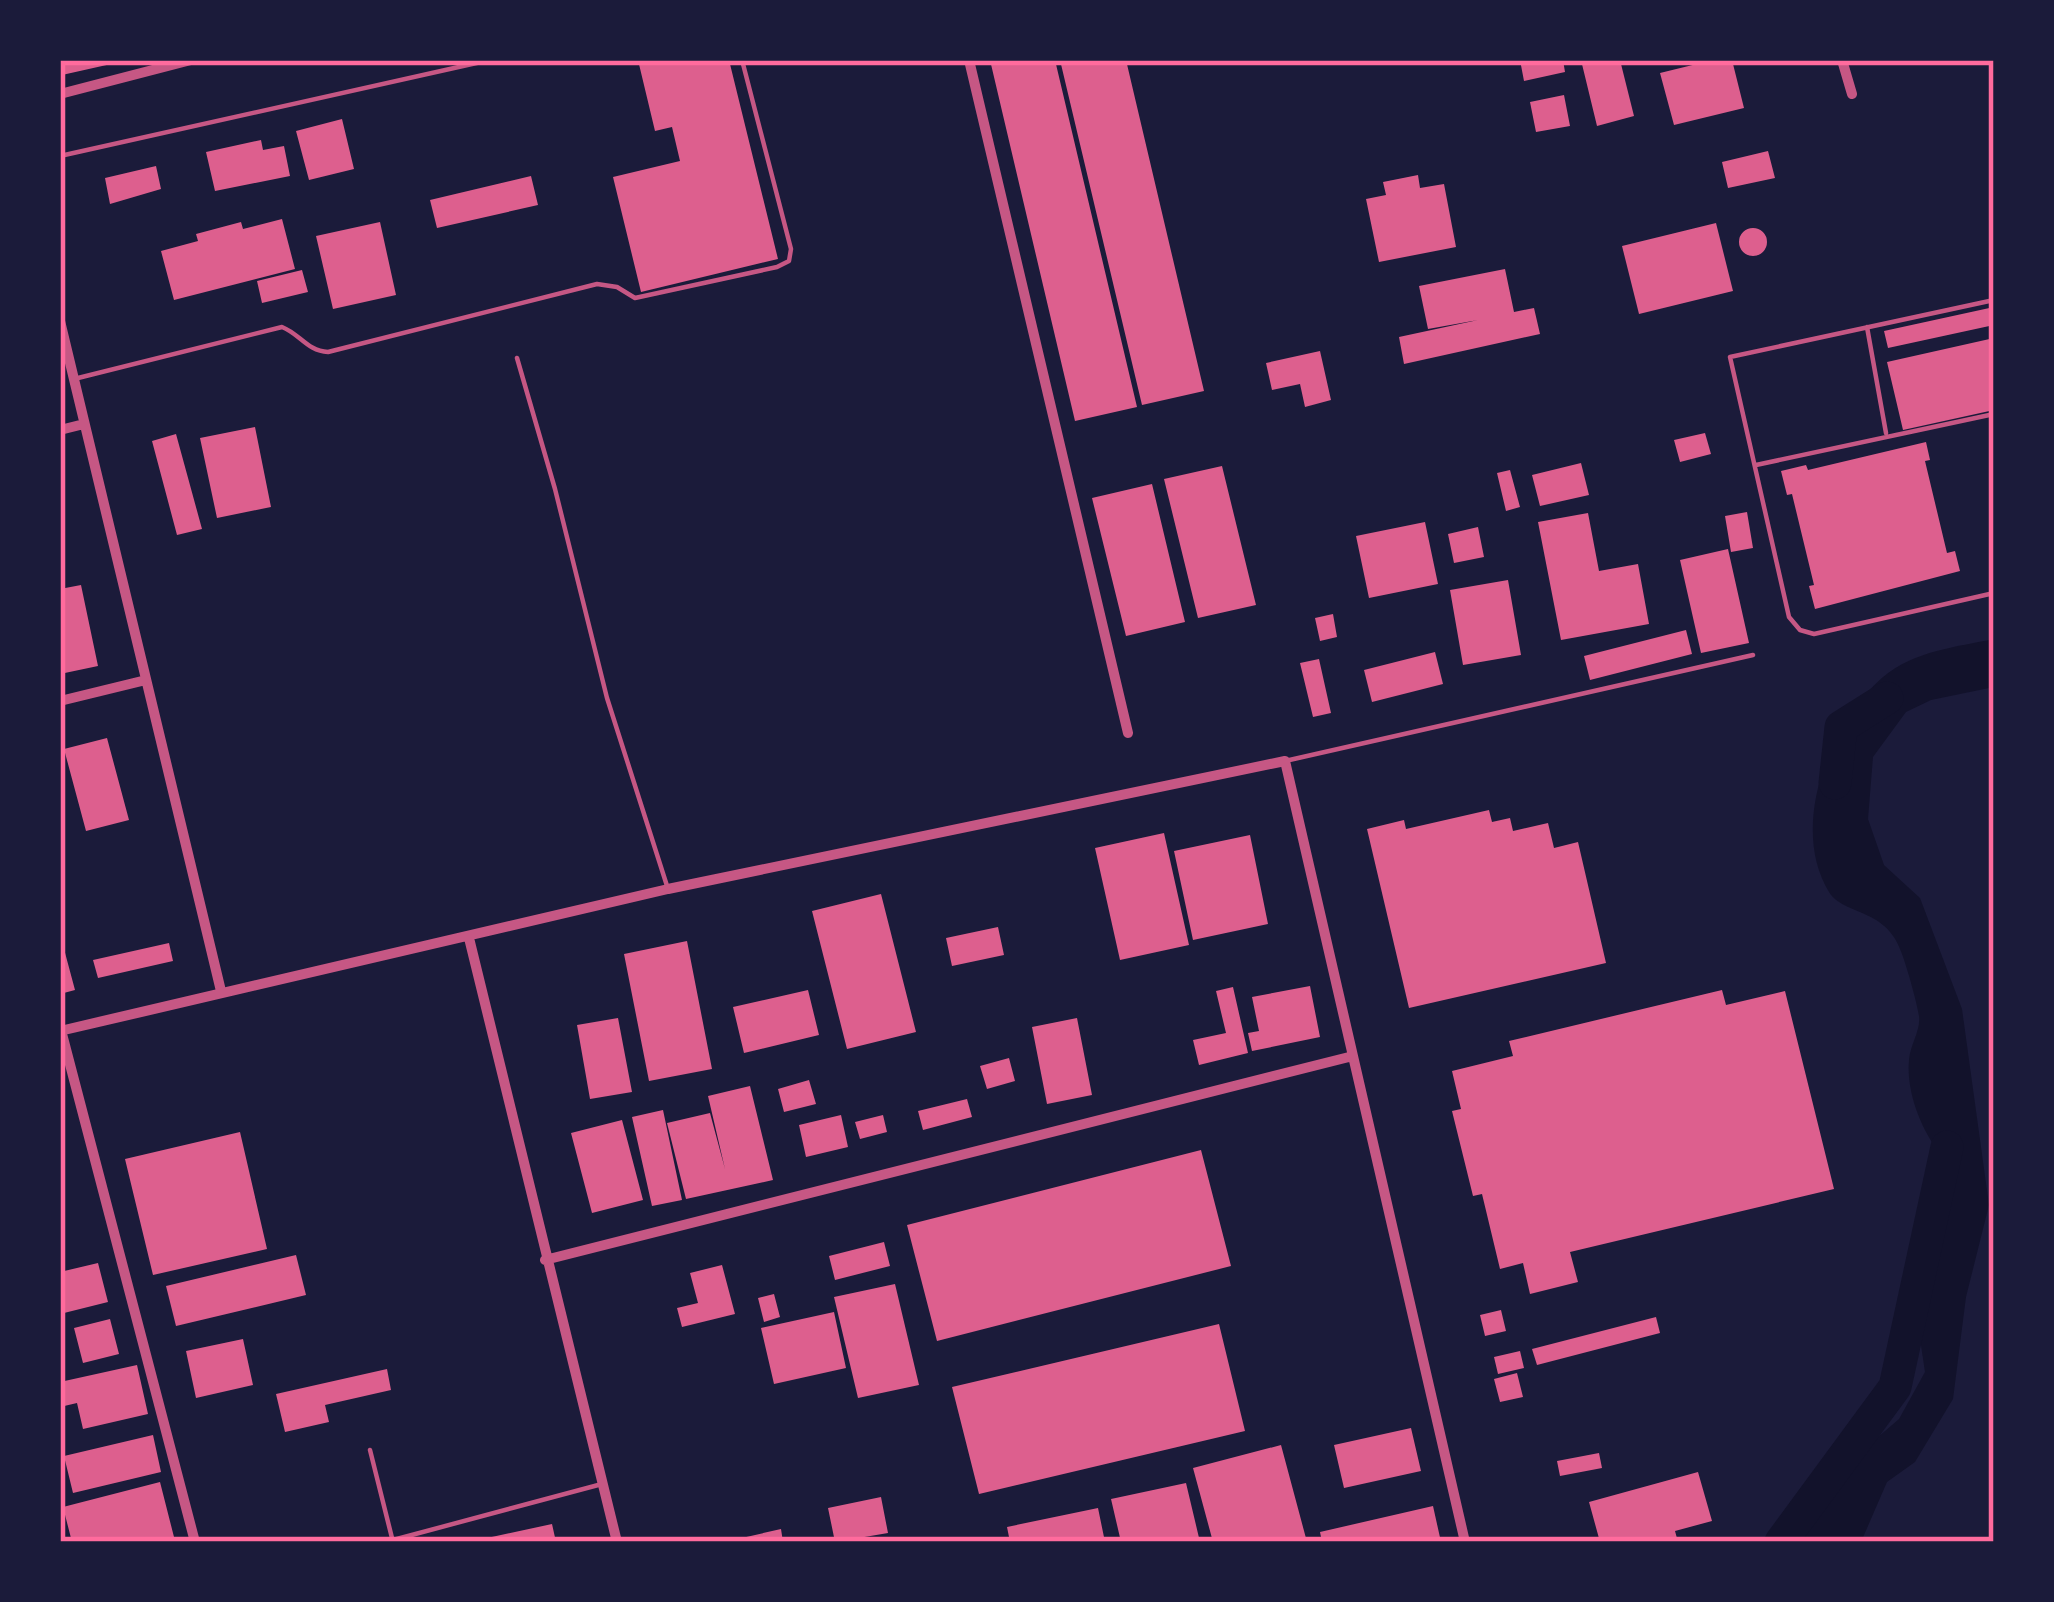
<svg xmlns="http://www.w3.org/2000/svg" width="2054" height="1602" font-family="Lato,sans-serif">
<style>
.water{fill:#12122b}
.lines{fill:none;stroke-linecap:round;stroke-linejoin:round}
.river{stroke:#12122b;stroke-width:33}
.building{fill:#dd5f8e}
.service{stroke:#c65784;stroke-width:4.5}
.minor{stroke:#c65784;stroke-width:10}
.neatline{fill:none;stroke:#ff6b9d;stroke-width:4.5}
</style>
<rect width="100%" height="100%" fill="#1b1b3a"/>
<path class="water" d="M1994,639v48l-63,13 -25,12 -33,45 -5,62 16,46 36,33 42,111 27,196 -23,92 -13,102 -38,63 -28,20 -26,60h-64l46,-75 56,-48 26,-47 -11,-73 7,-59 17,-37 2,-50c-19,-23 -34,-62 -31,-93 1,-15 12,-30 10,-44 -3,-17 -11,-45 -17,-62 -15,-47 -58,-38 -73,-62 -40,-65 0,-168 54,-215 31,-26 73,-30 111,-38z"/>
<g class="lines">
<path class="river" d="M1835,783l6,-56 46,-29
M1781,1542l114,-155 52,-240"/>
</g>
<path class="building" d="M60,60h60v2l-58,13z
M638,60h91l49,199 -137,33 -28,-115 67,-16 -8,-34 -17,4z
M990,60h65l82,347 -62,14z
M1060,60h66l78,331 -62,14z
M1520,60h43l2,12 -41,9z
M1581,60h39l14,56 -37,10z
M1713,60h19l12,48 -70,17 -14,-52z
M1564,95l6,31 -34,6 -6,-30z
M342,119l12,50 -45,11 -13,-49z
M261,140l2,10 21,-4 6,30 -75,15 -9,-39z
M1768,151l7,27 -47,10 -6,-26z
M156,166l5,23 -51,15 -5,-26z
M1418,175l2,13 24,-4 12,63 -77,15 -13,-63 20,-4 -3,-13z
M531,176l7,29 -101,23 -7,-28z
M282,219l13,50 -121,31 -13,-49 37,-10 -2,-7 45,-12 2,7z
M380,222l16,73 -63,14 -17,-73z
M1716,223l17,68 -94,23 -17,-68z
M1739 242a14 14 0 1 1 28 0a14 14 0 1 1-28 0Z
M1505,269l9,43 20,-4 6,26 -136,30 -5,-27 79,-17 -50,9 -9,-43z
M302,270l6,22 -46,11 -5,-22z
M1994,307v18l-106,23 -4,-17z
M1994,338v72l-91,20 -16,-68z
M1320,351l11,49 -26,7 -5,-23 -28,6 -6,-27z
M255,427l16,80 -54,11 -17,-80z
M1705,433l6,21 -31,8 -6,-22z
M176,434l26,95 -25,6 -25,-94z
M1926,442l4,18 -5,1 22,92 8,-2 5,20 -145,38 -6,-23 5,-1 -22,-91 -5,1 -6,-24 25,-6 2,5z
M1581,463l8,32 -49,11 -8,-31z
M1222,466l34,139 -58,13 -34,-139z
M1510,470l10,37 -14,4 -9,-38z
M1152,484l33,138 -59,14 -34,-138z
M1747,512l6,36 -22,4 -6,-36z
M1588,513l11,58 39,-7 11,60 -88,16 -23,-118z
M1425,522l13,62 -69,14 -13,-62z
M1478,527l6,30 -30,6 -6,-29z
M1728,549l21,94 -48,10 -21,-93z
M1508,580l13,75 -58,10 -13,-75z
M81,585l17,81 -38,8v-85z
M1333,614l4,23 -17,4 -5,-23z
M1686,630l6,24 -102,26 -6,-24z
M1435,652l8,32 -71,18 -8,-32z
M1319,659l12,54 -18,4 -13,-54z
M107,738l22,82 -43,11 -22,-82z
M1489,810l3,12 18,-4 3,13 35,-8 6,25 24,-6 28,121 -197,45 -42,-179 37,-9 2,9z
M1164,833l25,112 -69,15 -25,-112z
M1250,835l18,89 -75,16 -19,-89z
M881,894l35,138 -69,17 -35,-138z
M998,927l6,28 -52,11 -6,-28z
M60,934l15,56 -15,4z
M687,941l25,128 -63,12 -25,-127z
M169,943l4,18 -75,17 -5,-18z
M1310,986l10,51 -68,14 -4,-18 11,-2 -7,-34z
M1233,987l15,66 -49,12 -6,-25 33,-7 -10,-42z
M808,990l11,45 -75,18 -11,-46z
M1722,990l4,15 59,-14 49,198 -264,63 8,30 -48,12 -7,-31 -23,6 -18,-75 -9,2 -21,-85 9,-2 -9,-38 61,-15 -4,-15z
M618,1018l14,74 -42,7 -13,-74z
M1077,1018l15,77 -45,9 -15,-77z
M1009,1058l6,23 -28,8 -7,-23z
M809,1080l7,24 -32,8 -6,-23z
M750,1086l23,94 -87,19 -19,-76 43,-10 15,56 -17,-73z
M967,1099l5,18 -49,13 -5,-19z
M663,1110l19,90 -30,6 -20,-89z
M841,1115l7,32 -42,10 -7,-32z
M883,1115l4,17 -27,7 -5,-17z
M622,1120l21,80 -51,13 -21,-80z
M240,1132l27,117 -114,26 -28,-116z
M1201,1150l30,116 -294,75 -30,-116z
M884,1242l6,24 -55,14 -6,-24z
M296,1255l10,40 -130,31 -10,-40z
M98,1263l10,39 -48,12v-42z
M722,1265l13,49 -53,13 -5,-19 21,-5 -8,-30z
M895,1284l24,101 -61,13 -24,-101z
M774,1294l6,23 -16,5 -6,-24z
M1501,1310l5,21 -21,5 -5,-21z
M834,1312l12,56 -72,16 -13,-56z
M1656,1317l4,16 -123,32 -5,-16z
M110,1319l9,35 -36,9 -9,-35z
M1219,1324l26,107 -266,63 -27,-107z
M243,1339l10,46 -57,13 -10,-47z
M1520,1351l4,17 -26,6 -4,-17z
M137,1365l11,49 -65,15 -6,-26 -17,4v-25z
M387,1369l4,21 -66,15 4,17 -44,10 -9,-38z
M1517,1373l6,24 -23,5 -6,-23z
M1411,1428l10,43 -77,17 -10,-43z
M153,1435l8,37 -88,21 -9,-37z
M1281,1445l26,97h-94l-20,-74z
M1599,1453l3,15 -42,8 -3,-15z
M1698,1472l14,49 -37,10 3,11h-78l-11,-40z
M160,1482l14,55 -18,5h-84l-9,-35z
M1186,1483l14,59h-79l-10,-43z
M881,1497l7,36 -53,9 -7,-34z
M1433,1506l8,36h-119l-2,-10z
M1098,1508l7,34h-95l-3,-15z
M552,1524l4,18h-77l-1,-2z
M781,1529l2,13h-50v-2z"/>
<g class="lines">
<path class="service" d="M60,156l430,-96
M1994,300l-264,57 59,260 11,13 14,4 180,-41
M1867,327l19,106
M517,358l38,131 52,209 61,191
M74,379l208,-52c18,7 25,24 46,25l269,-68 20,3 18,11 142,-31 12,-6 2,-12 -49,-189
M1756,465l238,-51
M1285,761l468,-106
M370,1450l23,92
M393,1540l209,-56"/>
<path class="minor" d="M969,60l159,673
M1842,60l10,34
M60,94l131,-34
M60,321l161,670
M60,430l24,-6
M60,701l86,-21
M469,938l148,604
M61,1030l134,512
M60,1031l608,-142 617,-128 180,781
M545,1260l808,-204"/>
</g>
<rect width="2054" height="1602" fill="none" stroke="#1b1b3a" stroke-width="126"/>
<rect x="63" y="63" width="1928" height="1476" class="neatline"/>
</svg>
